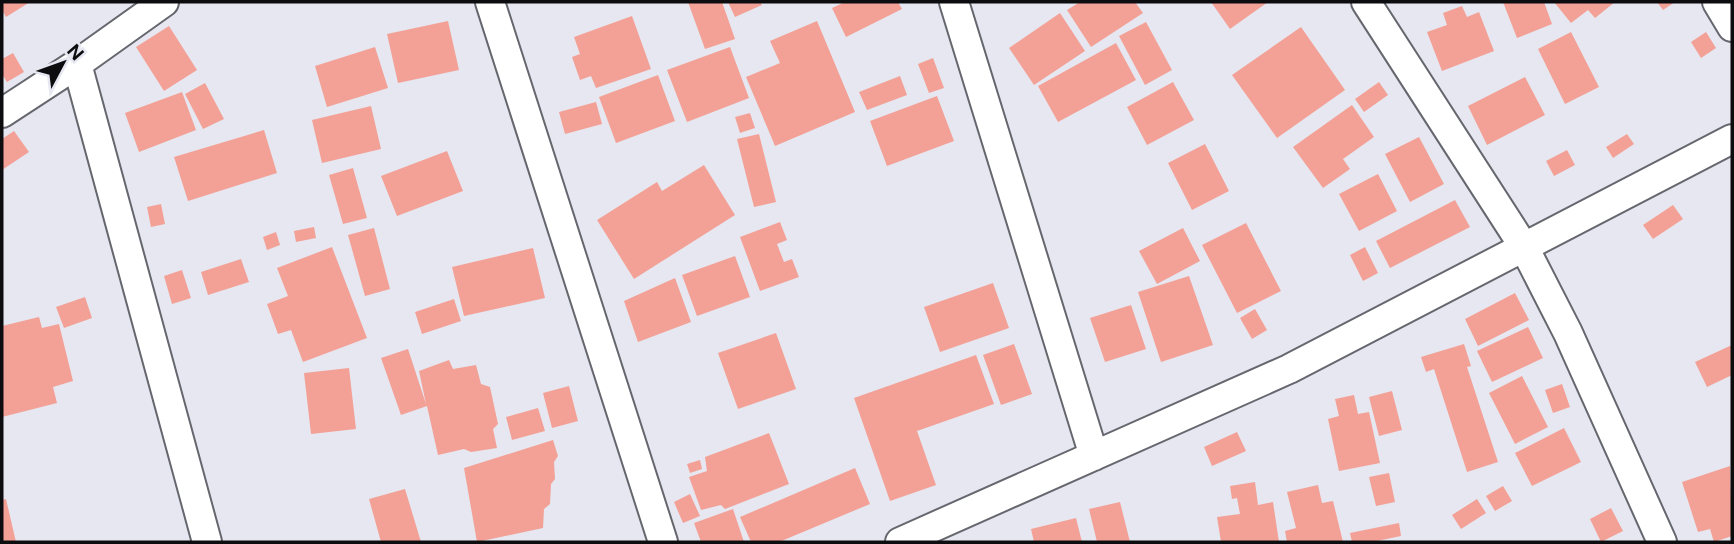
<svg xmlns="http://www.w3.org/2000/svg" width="1734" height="544" font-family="'DM Sans',sans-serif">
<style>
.building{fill:#f3a196}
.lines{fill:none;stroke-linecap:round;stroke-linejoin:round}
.minor-casing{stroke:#66676e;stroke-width:32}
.minor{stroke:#fff;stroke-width:28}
</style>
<rect width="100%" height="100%" fill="#e6e7f0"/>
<path class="building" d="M2,2h28l-24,15 -4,-7z
M688,2h34l13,37 -30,10z
M728,2h32l2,3 -27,12z
M845,2h53l4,7 -56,28 -14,-29z
M1080,2h55l8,11 -52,34 -24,-37z
M1211,2h57l-38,27z
M1503,2h41l8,22 -35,14z
M1554,2h61l-20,16 -7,-8 -17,13z
M1657,2h18l-12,8z
M1462,6l5,11 12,-5 15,39 -52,20 -15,-39 20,-7 -4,-12z
M1060,13l25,38 -51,34 -25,-37z
M632,16l19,53 -55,19 -5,-12 -11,4 -8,-23 8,-3 -6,-17z
M448,21l11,49 -61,13 -11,-49z
M817,21l38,91 -80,34 -29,-69 34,-14 -10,-22z
M1146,22l26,48 -27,15 -26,-49z
M169,26l28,44 -33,21 -28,-44z
M1301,27l44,63 -68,48 -45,-63z
M1571,32l28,55 -34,17 -27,-55z
M1706,32l10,16 -15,10 -10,-16z
M1116,43l20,37 -78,42 -20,-36z
M375,47l13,41 -61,19 -12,-41z
M730,47l19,51 -62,24 -20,-52z
M13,53l11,19 -17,10 -5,-8v-15z
M933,58l11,30 -15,5 -11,-29z
M658,75l17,46 -59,22 -17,-46z
M900,76l7,19 -40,15 -8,-18z
M1525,77l20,38 -58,30 -19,-39z
M1173,82l21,38 -47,25 -20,-38z
M1379,82l9,13 -24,17 -9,-13z
M205,83l19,36 -21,10 -18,-35z
M182,92l14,38 -57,22 -14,-39z
M937,96l17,45 -67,25 -17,-45z
M596,102l6,22 -37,10 -6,-22z
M1352,105l22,32 -31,22 7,10 -27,19 -30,-41z
M371,106l10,43 -59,14 -10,-43z
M750,113l5,15 -15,5 -5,-16z
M264,130l13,43 -89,28 -14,-44z
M14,131l15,21 -27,18v-31z
M759,134l17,68 -22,5 -17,-68z
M1627,134l7,10 -21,14 -7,-11z
M1419,137l25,47 -34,18 -25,-48z
M1205,144l24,47 -37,19 -24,-47z
M1567,150l8,15 -21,11 -8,-15z
M447,151l16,40 -66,25 -16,-40z
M704,165l31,50 -101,64 -37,-59 60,-38 5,9z
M353,168l14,50 -24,6 -14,-49z
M1378,174l19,37 -38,20 -20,-37z
M1455,200l15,27 -80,41 -14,-27z
M161,204l4,20 -14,3 -4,-20z
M1673,205l10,14 -30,20 -10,-14z
M780,222l7,18 -10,4 7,18 8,-3 7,18 -39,14 -20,-54z
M1246,223l35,68 -44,22 -35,-68z
M314,227l2,11 -20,4 -2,-11z
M374,228l16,61 -25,7 -17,-61z
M1183,228l17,33 -43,23 -18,-33z
M276,232l4,13 -13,5 -4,-13z
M332,247l35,91 -64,24 -12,-32 -13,4 -11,-30 21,-8 -11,-28z
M1365,247l13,26 -15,8 -13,-26z
M533,248l12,50 -81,18 -12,-49z
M735,256l15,41 -53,19 -15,-41z
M241,259l8,23 -41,13 -7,-23z
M182,270l9,28 -19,6 -8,-28z
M1189,276l24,69 -52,17 -23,-70z
M675,278l16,44 -53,20 -14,-41z
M993,283l16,45 -69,24 -16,-45z
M1515,293l14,27 -51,26 -13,-27z
M85,297l7,21 -28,10 -8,-21z
M454,299l7,22 -39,13 -7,-22z
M1131,305l15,44 -41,13 -15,-44z
M1255,309l12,21 -15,9 -12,-21z
M39,317l3,11 17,-4 14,57 -20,6 4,16 -55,14v-91z
M1528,327l15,31 -51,24 -15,-31z
M776,333l20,56 -58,20 -20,-56z
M1014,344l18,50 -31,11 -18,-50z
M1464,344l7,22 -4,1 31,95 -31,10 -33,-103 -8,3 -5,-15z
M1732,345v30l-25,12 -12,-25z
M408,349l18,55 -7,-33 30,-11 4,9 23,-4 5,19 9,3 8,37 -5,5 4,19 -26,4 -7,-3 -26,6 -11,-49 -26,9 -20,-57z
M976,355l18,49 -77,27 19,54 -46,16 -36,-103z
M349,368l7,61 -45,5 -7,-61z
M1522,376l26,51 -33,17 -26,-51z
M1562,384l8,23 -17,6 -8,-23z
M569,386l9,35 -26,7 -9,-35z
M1392,391l10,39 -23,6 -10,-39z
M1354,395l4,19 11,-2 11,51 -41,8 -11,-52 11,-3 -4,-17z
M538,408l7,23 -33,9 -6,-23z
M1564,428l17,34 -49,24 -17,-33z
M1237,432l9,19 -34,15 -8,-19z
M769,433l20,51 -64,25 -4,-4 -20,5 -12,-33 18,-6 -2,-14z
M553,440l5,16 -4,6 1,17 -4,5 -1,20 -6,5 -1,19 -66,14 -13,-74z
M700,460l2,9 -12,4 -3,-9z
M1730,466l2,70 -18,6 -4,-13 -12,3 -16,-50z
M855,468l15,36 -91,38h-28l-11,-25z
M1389,473l6,29 -19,4 -7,-29z
M1255,482l3,23 15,-3 6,40h-58l-4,-25 23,-3 -3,-16 -5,1 -2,-13z
M1318,485l4,18 11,-2 10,41h-56l-2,-11 11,-3 -9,-36z
M1503,486l9,15 -17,10 -9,-15z
M405,489l16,53h-40l-12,-43z
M690,494l10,22 -17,7 -9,-21z
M6,499l10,43h-14v-42z
M1477,499l9,14 -25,16 -9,-14z
M1120,502l10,40h-33l-8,-33z
M1611,508l12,23 -22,11 -11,-23z
M733,509l11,33h-43l-7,-19z
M1076,518l6,24h-48l-3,-13z
M1399,523l2,13 -29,6h-20l-2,-9z"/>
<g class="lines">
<g class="minor-casing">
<path id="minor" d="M490,2l173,540
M954,2l140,454
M1366,2l158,245 44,86 94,209
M1717,2l15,25
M77,64l130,478
M2,113l75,-49 87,-62
M900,542l389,-173 443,-230"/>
</g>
<use href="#minor" class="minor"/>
</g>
<rect width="1734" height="544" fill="none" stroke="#0d0d10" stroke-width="7"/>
<g transform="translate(63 63) rotate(49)" stroke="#e6e7f0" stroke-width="5" paint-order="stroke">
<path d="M0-5L12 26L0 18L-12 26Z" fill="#0d0d10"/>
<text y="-10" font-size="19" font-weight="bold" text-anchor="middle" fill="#0d0d10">N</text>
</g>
</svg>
